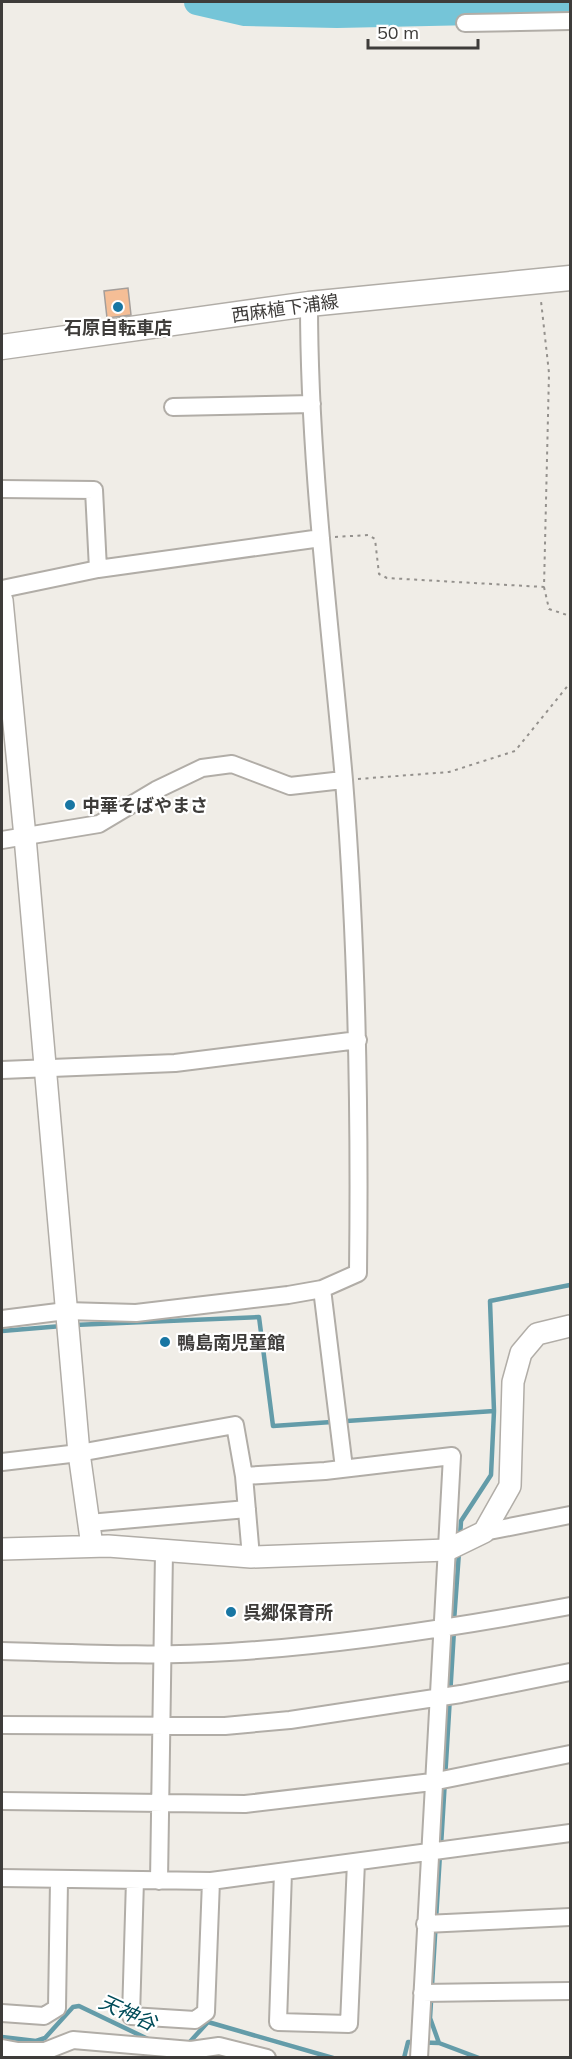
<svg xmlns="http://www.w3.org/2000/svg" width="572" height="2059" font-family="Mulish,'Noto Sans JP',sans-serif">
<style>
.lines{fill:none;stroke-linecap:round;stroke-linejoin:round}
.stream{stroke:#649ca9;stroke-width:4.5}
.river{stroke:#75c5d8;stroke-width:26}
.building{fill:#f5be96;stroke:#a49e9a;stroke-width:1.5}
.minor-casing{stroke:#b1ada7;stroke-width:20}
.tertiary-casing{stroke:#b1ada7;stroke-width:24}
.secondary-casing{stroke:#b1ada7;stroke-width:27}
.path{stroke:#94918d;stroke-width:2;stroke-dasharray:3 4.5;stroke-linecap:butt}
.minor{stroke:#fff;stroke-width:16}
.tertiary{stroke:#fff;stroke-width:21}
.secondary{stroke:#fff;stroke-width:24}
.poi-dot{fill:#1876a3;stroke:#fff;stroke-width:2}
.labels{text-anchor:middle;dominant-baseline:central;stroke-width:4.5;stroke-linejoin:round;paint-order:stroke}
.street-label{font-size:18px;fill:#3e3c3a;stroke:#fff}
.poi-label{font-size:18px;font-weight:bold;fill:#3e3c3a;stroke:#fff;text-anchor:start}
.water-label{font-size:20px;font-style:italic;fill:#004c59;stroke:#fff}
</style>
<rect width="100%" height="100%" fill="#f0ede7"/>
<g class="lines">
<path class="stream" d="M74,1325l185,-8 14,109 221,-15
M2,1331l60,-5
M460,1538l1,-17 30,-46 3,-64 -4,-110 80,-16
M454,1621l5,-69
M441,1846l13,-216
M440,1854l-10,164 9,25 40,15
M2,2037l34,4
M187,2045l21,-23 125,36
M38,2046l-2,-5 9,-3 28,-31 6,-1 71,34
M404,2058l4,-16 31,1"/>
<path class="river" d="M197,2l48,11 92,2 233,-5"/>
</g>
<path class="building" d="M128,288l3,27 -24,3 -3,-27z"/>
<g class="lines">
<g class="minor-casing">
<path id="minor" d="M465,23l105,-2
M173,407l139,-3
M2,489l92,1 4,79
M2,589l96,-20 223,-31
M2,840l97,-16 57,-34 46,-22 30,-4 58,22 53,-6
M2,1070l173,-7 183,-23
M322,1289l22,179
M2,1319l64,-8 70,2 152,-18 34,-6 36,-16c2,-164 -1,-329 -14,-493 -14,-158 -35,-317 -35,-476
M2,1462l77,-9 156,-28 9,51 7,81
M244,1476l81,-5 127,-15 -33,602
M89,1523l158,-14
M484,1532l86,-17
M2,1651c75,2 151,6 227,1 114,-7 229,-25 341,-46
M2,1725l223,1 65,-6 171,-26 109,-22
M2,1801l243,3 187,-22 138,-28
M283,1872l-5,150 71,2 7,-162
M2,1878l209,3 359,-48
M135,1880l-4,136 64,4 11,-8 5,-131
M159,1881l5,-329
M425,1924l145,-7
M422,1993l148,-2
M2,2013l42,3 13,-8 2,-127
M2,2048l16,3h27l28,-11 118,10 28,-4 48,12"/>
</g>
<g class="tertiary-casing">
<path id="tertiary" d="M2,600l23,237 54,616 13,93
M2,1549l106,-3 143,11 196,-7 37,-18 26,-46 3,-104 8,-29 16,-19 33,-8"/>
</g>
<g class="secondary-casing">
<path id="secondary" d="M2,347l307,-43 261,-26"/>
</g>
<path class="path" d="M335,537l33,-2 7,4 4,35 8,4 157,9 5,-214 -8,-72
M544,587l5,22 21,7
M358,779l91,-7 66,-21 55,-68"/>
<use href="#minor" class="minor"/>
<use href="#tertiary" class="tertiary"/>
<use href="#secondary" class="secondary"/>
</g>
<g class="poi-dot">
<circle cx="118" cy="307" r="6"/>
<circle cx="70" cy="805" r="6"/>
<circle cx="165" cy="1342" r="6"/>
<circle cx="231" cy="1612" r="6"/>
</g>
<g class="labels">
<g class="street-label">
<text transform="translate(285 308) rotate(-8)">西麻植下浦線</text>
</g>
<g class="poi-label">
<text x="118" y="327" text-anchor="middle">石原自転車店</text>
<text x="82" y="805">中華そばやまさ</text>
<text x="177" y="1342">鴨島南児童館</text>
<text x="243" y="1612">呉郷保育所</text>
</g>
<g class="water-label">
<text transform="translate(128 2012) rotate(24)">天神谷</text>
</g>
</g>
<rect width="572" height="2059" fill="none" stroke="#3e3c3a" stroke-width="6"/>
<path d="M368 39v9h110v-9" fill="none" stroke="#3e3c3a" stroke-width="3"/>
<text x="377" y="39" font-size="18" fill="#3e3c3a" stroke="#ffffff" stroke-width="4.5" paint-order="stroke">50 m</text>
</svg>
